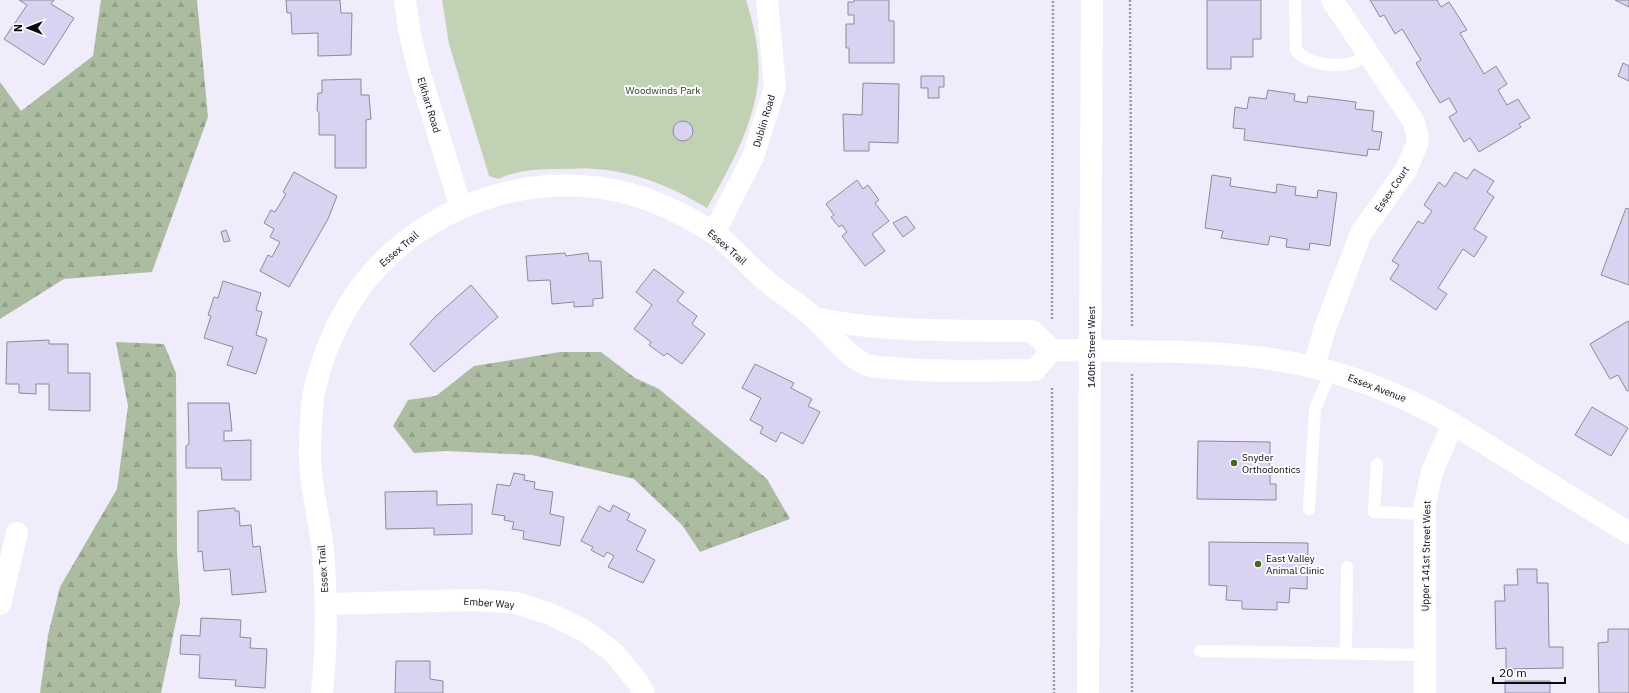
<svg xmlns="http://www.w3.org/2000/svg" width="1629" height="693" font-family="'IBM Plex Sans',sans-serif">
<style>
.green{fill:#c0d1b4}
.forest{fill:url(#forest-firs)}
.building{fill:#dad2f1;stroke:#8e8a99}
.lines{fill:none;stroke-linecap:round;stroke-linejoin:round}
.path{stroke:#9c98a4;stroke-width:2.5;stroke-dasharray:2 2;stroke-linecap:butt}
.lane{stroke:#fff;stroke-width:12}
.street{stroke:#fff;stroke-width:22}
.secondary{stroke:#fff;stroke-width:22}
.poi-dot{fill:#426720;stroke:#fdfcff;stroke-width:1.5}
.labels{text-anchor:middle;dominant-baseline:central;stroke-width:4;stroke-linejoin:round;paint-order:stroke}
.park-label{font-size:10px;fill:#263d12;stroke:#fdfcff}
.street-label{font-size:10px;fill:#0c0a0f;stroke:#fdfcff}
.poi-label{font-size:10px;fill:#0c0a0f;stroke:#fdfcff;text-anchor:start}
</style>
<defs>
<pattern id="forest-firs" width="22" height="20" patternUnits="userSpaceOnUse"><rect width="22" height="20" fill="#acbca0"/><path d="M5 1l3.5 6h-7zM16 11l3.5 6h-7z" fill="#93a089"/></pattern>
</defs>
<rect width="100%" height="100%" fill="#f1ecfc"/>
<path class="green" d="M442,0h304c9,29 16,60 11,90 -7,42 -29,81 -50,118 -33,-20 -72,-37 -112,-39 -12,-1 -25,0 -37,0 -20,0 -41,1 -60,10l-9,-3 -40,-132z"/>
<path class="forest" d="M101,0h96l11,117 -56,155 -88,7 -64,40v-237l21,29 72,-55z
M116,342l48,2 12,29 1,178 3,51 -19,91h-121l8,-58 12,-48 57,-98 11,-83z
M560,352h41l34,26 24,11 108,90 23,40 -90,33 -18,-27 -48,-46 -102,-24 -85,-4 -33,2 -21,-27 15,-26 28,-4 38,-30z"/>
<path class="building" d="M19,0h35l-3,4 23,14 -30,47 -40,-26 23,-34z
M286,0h54l1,13h11l-1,42 -33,1v-23l-26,1 -1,-21h-4z
M854,0h35v21h5v42h-45v-15h-3v-24h8v-9h-6v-13h6z
M1207,0h54v39h-8v18h-22v12h-24z
M1370,0h67l4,7 8,-5 18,28 -7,3 24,41 12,-8 11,18 -9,6 9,15 11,-6 12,19 -11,6 2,3 -42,25 -9,-14 -6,4 -15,-25 8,-5 -8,-14 -9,5 -24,-40 5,-3 -19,-31 -7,5 -11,-19 -4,2z
M1615,0h14v7z
M1623,63l6,3v15l-11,-5z
M921,76h23v11h-5v11h-11v-10h-7z
M361,79v16h8l2,24 -5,1v48h-31v-33h-16v-22l-2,-3 1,-17h4v-13z
M863,83l36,1 -1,59 -29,-1v9h-25l-1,-37 19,1z
M1268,90l27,4 -1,7 13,2 1,-7 48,6 -1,7 19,2 -2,20 10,1 -3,18 -11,-1 -1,7 -123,-16 1,-11 -12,-1 2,-21 12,2 2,-12 17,2z
M673 131a10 10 0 1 1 20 0a10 10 0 1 1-20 0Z
M1474,169l20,12 -7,11 7,5 -20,32 13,8 -13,20 -11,-8 -25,39 9,6 -11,16 -46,-31 9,-14 -7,-4 26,-40 5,3 9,-13 -8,-6 15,-23 6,5 10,-15 12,7z
M294,172l43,24 -9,23 -39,68 -29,-16 8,-16 4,2 8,-15 -10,-5 4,-8 -10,-6 7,-13 4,2 11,-18 -3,-2z
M1212,175l19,3 -1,8 46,7 1,-9 19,3 -1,8 22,3 1,-8 19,3 -7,53 -20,-3 -1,7 -23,-3 1,-8 -17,-3 -2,9 -47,-7 2,-7 -18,-3z
M857,180l6,9 5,-4 11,15 -4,3 14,18 -17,13 13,17 -20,15 -23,-30 5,-4 -5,-7 -3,2 -8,-10 3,-2 -8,-11z
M1626,208l3,1v76l-28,-10z
M906,216l9,12 -12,9 -10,-14z
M226,230l4,11 -6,1 -3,-10z
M565,253l1,3 22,-3 1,8h12l2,37 -10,1v7l-19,1v-5l-22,2 -2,-24 -22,1 -2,-25z
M654,269l30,23 -7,9 20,15 -5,8 13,10 -23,30 -15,-11 -3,3 -15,-11 2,-3 -17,-13 18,-24 -16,-13z
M223,281l38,12 -5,17 6,2 -6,23 11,4 -11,35 -29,-9 6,-18 -29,-9 7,-22 -3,-1 6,-18 4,1z
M471,285l27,32 -64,55 -24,-28 26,-28z
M1628,321l1,3v66l-2,1 -9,-16 -8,4 -20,-35z
M49,340v4h19v29h22v38l-41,-1v-26h-13v10l-17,-1v-9h-13l1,-42z
M755,364l39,19 -3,5 21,11 -4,7 12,6 -17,32 -22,-12 -5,10 -16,-9 3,-6 -13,-7 11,-22 -19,-10z
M188,403h41l3,28h-8v10l27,-1v40h-29l-1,-12h-35v-22l3,-2z
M1592,407l36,21 -17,28 -36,-21z
M1198,441l72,1v42h6v16l-79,-1z
M514,473l11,2 -1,5 11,2 -1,7 19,3 -3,22 14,3 -4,29 -37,-7 1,-8 -12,-2 2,-7 -10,-2 1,-4 -13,-2 5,-30 13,2z
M437,491v14l35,-1v30l-38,1v-7l-48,1 -1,-37z
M613,505l17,9 -3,6 19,10 -10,20 19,10 -12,23 -35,-16 6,-11 -7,-4 -3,5 -13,-7 2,-3 -12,-6 18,-35 11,6z
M235,508v3h4l1,15 11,-1 2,22 7,-1 6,46 -34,3 -2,-26 -26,2 -2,-20 -4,1v-41z
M1209,542l99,1 -1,46 -17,-1 -1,15 -12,-1v8l-35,-1v-8l-16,-1 1,-14 -18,-1z
M1517,569h20v14h11l1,64h14v21l-57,1v-21l-10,1 -1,-48h10l-1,-16h14z
M201,618l40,2 -1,17 11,1 -1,10 17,1 -2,39 -30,-2 1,-6 -37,-2 1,-23 -20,-1 1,-19 19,1z
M1608,629h21v64h-30l-1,-50 10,-1z
M396,661h34v18l13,2v12h-48z
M1505,681h45v12h-45z"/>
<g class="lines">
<path class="path" d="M1130,0l2,327
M1052,319l1,-319
M1132,374v319
M1052,388l2,305"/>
<path class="lane" d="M1295,0l1,50c10,14 39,18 56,13 6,-2 11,-6 17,-9
M1377,464l-3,48 51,2
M1309,509l6,-100 16,-38
M1200,651l225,4
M1346,653l1,-86"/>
<path class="street" d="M405,0l5,34 9,37 42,137
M714,233l39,-76 22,-70 -8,-87
M814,318c72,15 146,12 218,13l20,19c43,1 87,1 130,2 27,1 54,2 81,6 68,9 132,32 190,66l-21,48 -7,32v189
M1314,367l10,-36 37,-98 45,-63 10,-23 2,-9 -4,-16 -82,-122
M0,604l17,-71
M326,604l150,-4 40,3 34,11 35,17 29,22 23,28 7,12
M322,693c5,-48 5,-95 1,-143 -3,-25 -9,-50 -12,-76 -2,-18 -1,-36 0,-53 1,-8 1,-17 2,-24 8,-39 24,-77 47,-109 61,-82 172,-121 270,-94 28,7 56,22 81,37 18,11 36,34 53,48 16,14 36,25 51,40 16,15 29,34 48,44 8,5 20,4 29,5 47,5 96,2 143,2l17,-20"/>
<path class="secondary" d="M1453,424l176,109
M1088,693l4,-693"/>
</g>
<g class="poi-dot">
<circle cx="1234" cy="463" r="4"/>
<circle cx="1258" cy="564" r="4"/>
</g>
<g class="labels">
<g class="park-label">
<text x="663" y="90">Woodwinds Park</text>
</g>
<g class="street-label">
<text transform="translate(429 105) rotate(73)">Elkhart Road</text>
<text transform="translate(764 121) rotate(-73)">Dublin Road</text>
<text transform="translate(1392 189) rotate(-56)">Essex Court</text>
<text transform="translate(727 247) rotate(41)">Essex Trail</text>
<text transform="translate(399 249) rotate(-41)">Essex Trail</text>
<text transform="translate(1091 347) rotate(-90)">140th Street West</text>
<text transform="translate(1377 388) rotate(21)">Essex Avenue</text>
<text transform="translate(1426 556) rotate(-89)">Upper 141st Street West</text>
<text transform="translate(323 569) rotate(-94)">Essex Trail</text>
<text transform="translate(489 603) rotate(4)">Ember Way</text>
</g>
<g class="poi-label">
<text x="1242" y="457">Snyder<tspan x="1242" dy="12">Orthodontics</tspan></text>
<text x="1266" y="558">East Valley<tspan x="1266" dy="12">Animal Clinic</tspan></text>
</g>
</g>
<g transform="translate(28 28) rotate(270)" stroke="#fdfcff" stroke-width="3" paint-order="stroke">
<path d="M0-3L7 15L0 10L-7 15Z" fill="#0c0a0f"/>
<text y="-6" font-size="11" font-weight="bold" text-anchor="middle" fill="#0c0a0f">N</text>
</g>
<path d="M1493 677v6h72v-6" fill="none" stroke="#0c0a0f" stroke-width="2"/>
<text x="1499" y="677" font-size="12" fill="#0c0a0f" stroke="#fdfcff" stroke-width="3" paint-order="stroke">20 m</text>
</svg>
